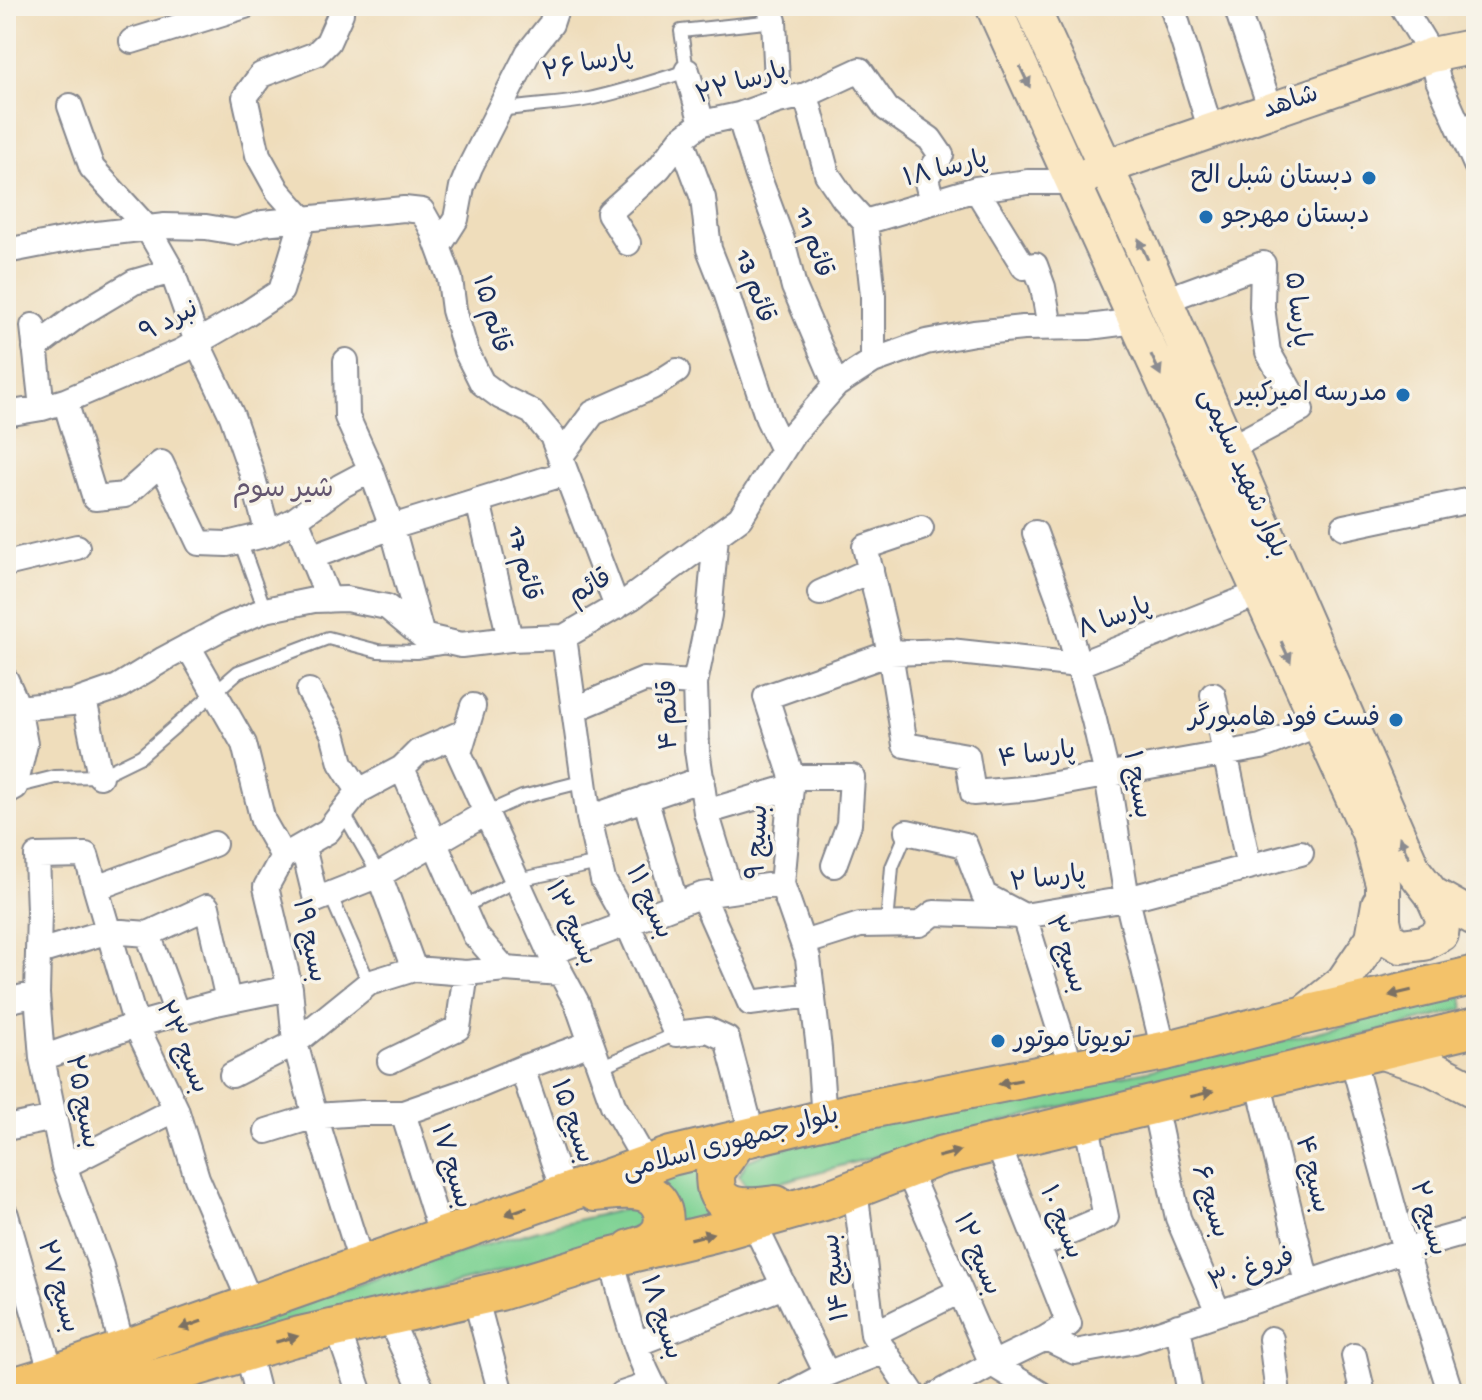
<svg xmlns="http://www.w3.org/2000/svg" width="1482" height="1400" font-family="'Gochi Hand','Playpen Sans Arabic',sans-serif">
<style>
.green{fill:#81d395;stroke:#4e817a;stroke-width:2}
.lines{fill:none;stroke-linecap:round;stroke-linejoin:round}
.lane-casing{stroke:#85868c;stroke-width:16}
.street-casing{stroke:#85868c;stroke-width:28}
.secondary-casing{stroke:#85868c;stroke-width:38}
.primary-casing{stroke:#85868c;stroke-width:42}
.lane{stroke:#fff;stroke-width:12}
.street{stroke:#fff;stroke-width:24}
.secondary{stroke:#fae7c3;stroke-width:34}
.primary{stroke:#f3c26a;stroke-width:38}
.oneway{fill:#8a8b90}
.oneway2{fill:#7c7163}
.poi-dot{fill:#1f6fb2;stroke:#f7f3e8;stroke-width:3}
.labels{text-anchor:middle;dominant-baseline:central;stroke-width:7;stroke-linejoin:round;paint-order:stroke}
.street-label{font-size:26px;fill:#1b2f5e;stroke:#f7f3e8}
.poi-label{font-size:26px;fill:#1b2f5e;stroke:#f7f3e8;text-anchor:end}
.neighbourhood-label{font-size:28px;fill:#645770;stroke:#f7f3e8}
</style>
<rect width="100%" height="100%" fill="#f7f3e8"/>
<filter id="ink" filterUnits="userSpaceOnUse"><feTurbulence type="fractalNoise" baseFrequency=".0125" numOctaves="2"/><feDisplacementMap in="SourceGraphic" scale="16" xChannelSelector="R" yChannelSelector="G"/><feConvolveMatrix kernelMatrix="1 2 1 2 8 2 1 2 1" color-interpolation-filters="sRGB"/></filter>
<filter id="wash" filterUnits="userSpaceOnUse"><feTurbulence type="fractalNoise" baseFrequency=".006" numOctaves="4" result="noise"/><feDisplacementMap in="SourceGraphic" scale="32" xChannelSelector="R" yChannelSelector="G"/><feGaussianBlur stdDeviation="1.8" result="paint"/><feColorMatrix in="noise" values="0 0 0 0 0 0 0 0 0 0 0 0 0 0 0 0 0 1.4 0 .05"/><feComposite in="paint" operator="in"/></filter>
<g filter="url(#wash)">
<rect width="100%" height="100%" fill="#efddbb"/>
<path class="green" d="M1462,995l2,14 -247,65 -162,34 -285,77 -24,1 -7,-10 8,-15 29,-12 106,-25 261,-52 167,-38z
M705,1162l28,53 -62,16 -29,-53z
M626,1209l16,2 5,11 -22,11 -94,30 -372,100 -100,31h-28l395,-132 134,-38z"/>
</g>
<g filter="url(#ink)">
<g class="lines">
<g class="lane-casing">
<path id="lane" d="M501,110c29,-5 59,-5 88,-11 33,-7 66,-18 98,-28l-6,-40 93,-10
M1458,124l18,-6
M240,541l25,69
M15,787l40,-10 45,-1 41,-20 97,-84 90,-34 50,13 38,1 30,-5
M343,812l36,63
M486,813l36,-16 63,-16
M330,894l39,89
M463,907l54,-27 82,-17
M887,924l5,-57 15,-35
M600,1067l76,-33"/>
</g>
<g class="street-casing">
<path id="street" d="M769,6l5,15 4,80
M1172,6l39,125
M1236,6l35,104
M1402,6l30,49 6,25 38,85
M132,41l113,-35
M687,71l15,52
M806,95l21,79 17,25 21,23 111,-33 52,-7h45
M70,106l22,62 56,61 24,42 25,71 35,74 19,55 17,63
M739,115l18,58 25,67 12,47 42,98
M681,139l22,59 6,51 17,43 42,127 15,31
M976,189l48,78 11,-2 8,22 7,41
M865,222l8,73v66
M628,243l-19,-30 50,-45 22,-29 21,-16 37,-8 39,-14 28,-6 54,-25 27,39 43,30 11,16 -15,23 6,24
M439,246l17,-27 6,-32 8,-20 58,-114 23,-29 6,-18
M6,251l83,-16 76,-9 41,1 30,5 27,-9 40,-4 -25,-28 -20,-36 -13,-58 16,-22 55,-21 12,-12 13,-29v-7
M1165,300l98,-36 -1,43 6,45 33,58 -71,38
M33,326l9,82
M35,348l42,-32 57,-34 38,-11
M346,361l1,56 24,53 21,57 30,109
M65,401l30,97 30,-3 36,-32 38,80 28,1 41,-10 28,-15 45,-33 30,-16
M6,414l36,-6 23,-7 117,-50 64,-37 35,-23 22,-72 101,-10 18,2 9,16 19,52 4,31 12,41 16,32 19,14 31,15 20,24 65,171
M560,457l33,-44 59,-26 25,-16
M478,501l32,138
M296,519l33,81
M1344,527l132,-28
M921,528l-56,19 25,106 15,92 62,11 6,37 60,-5 228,-41 58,-23
M1035,533l27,74 32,113 13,55 20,124 37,152
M716,536l-7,79 -14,68 2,67 9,62 24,79
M311,557l81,-30 174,-54
M6,564l71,-17
M820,593l51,-23
M564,637l25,181 14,62 24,43 49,111 32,-4 19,9 26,98
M188,646l56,98 19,77 20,35 -17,31 24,101 5,55 20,73 47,149
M6,680l12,27 7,37 -10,43 -9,5
M309,691l24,42 8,30 18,28
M1213,695l36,172
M84,699l16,77
M473,706l-14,47 91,200 27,50 36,102 34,59
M6,709l66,-6 46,-16 46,-28 60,-32 41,-17 49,-10 32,-1 41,8 35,29 39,9 49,-6 54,-2 67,-39 109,-80 53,-84 43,-49 37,-24 53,-19 48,-9 49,-5 66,-1 47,-6
M575,709l69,-29 51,3
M402,768l73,167 30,34
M792,777h60l-3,47 -15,41
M645,798l31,107
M706,812l85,-25
M589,818l113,-39
M907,832l58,13 19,50 40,21 48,154
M303,847l13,53 63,-25 107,-62
M288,854l40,-23 31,-40 43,-23 16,-16 48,-21
M379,875l35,94
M96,888l118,-44
M702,895l48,108 62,-8
M148,934l29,80
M803,943l57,-18 60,-1 14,-11 90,3 103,-17 174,-46
M39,952l70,-21 39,3 59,-27 21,93
M550,953l152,-58 80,-11
M6,1001l31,-7
M42,1058l94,-33 80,-22 74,-15
M1352,1058l53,192 46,144
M390,1061l68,-33 8,-55
M522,1068l42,126
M232,1075l63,-32 74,-60 45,-14 52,4 39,-4 56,4
M1258,1080l49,203
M1154,1105l24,113 40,94
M403,1113l39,124
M824,1120l-5,-71 -11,-91 -26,-74 10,-107 -26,-80 124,-44 60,-2 128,14 182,-72
M6,1128l48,-10
M267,1131l48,-15 47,-3h41l66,-23 53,-22 69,-25
M64,1166l112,-57
M907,1169l85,195 49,30
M855,1189l18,145 40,60
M6,1215l46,160
M753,1222l74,152
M1038,1246l68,-29 -20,-96
M611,1258c13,45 23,96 47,136
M475,1296l26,98
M388,1316l36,78
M1178,1326l12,68
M337,1327l23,67
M873,1334l87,-43
M1046,1338l29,14 60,-11 270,-91 71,-20
M1271,1339l7,55
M636,1344l148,-58
M123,1350l-22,-84 -37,-100 -22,-108 -5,-64 2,-83 -2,-55 49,-1 50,170 40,84 21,69 54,126
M247,1351l11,43
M1354,1356l9,38
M622,1394l30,-10
M789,1394l38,-20 58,-23
M938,1394l54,-30 54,-26 23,-14 -72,-182
M1475,1394h1"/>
</g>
<g class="secondary-casing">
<path id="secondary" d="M993,6l376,827 14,51v36l4,18 14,8 23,-3 17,-9 2,-16 -11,-24
M1031,6l95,205 288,660 18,23 44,25
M1086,176l20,-9 326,-112 44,-9
M1301,1016l42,-34 30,-44 6,-34
M1379,1051l52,17 45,23"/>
</g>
<g class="primary-casing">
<path id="primary" d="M738,1140l-23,32c0,6 0,14 2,19 8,22 41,16 59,14
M595,1192c14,-1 31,-4 45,-1 22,3 33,33 14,48 -6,5 -16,8 -23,10
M6,1389l46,-14 619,-219 183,-44 310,-61 137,-35 175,-41
M105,1394l186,-56 209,-47 106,-32 107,-26 111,-32 116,-45 536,-129"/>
</g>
<use href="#lane" class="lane"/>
<use href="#street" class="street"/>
<use href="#secondary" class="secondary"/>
<use href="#primary" class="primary"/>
</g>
<defs><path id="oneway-solid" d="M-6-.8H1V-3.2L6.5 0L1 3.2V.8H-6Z" transform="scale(2)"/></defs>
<g class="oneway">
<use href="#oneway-solid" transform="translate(1025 77) rotate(65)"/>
<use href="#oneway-solid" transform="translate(1143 249) rotate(-114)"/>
<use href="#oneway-solid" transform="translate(1156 365) rotate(65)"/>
<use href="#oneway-solid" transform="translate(1286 652) rotate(66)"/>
<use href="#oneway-solid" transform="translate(1404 847) rotate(-114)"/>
</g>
<g class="oneway2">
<use href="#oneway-solid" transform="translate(1400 993) rotate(167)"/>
<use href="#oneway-solid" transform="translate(1010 1082) rotate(169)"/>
<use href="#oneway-solid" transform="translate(1202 1094) rotate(-13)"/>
<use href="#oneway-solid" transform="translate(949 1154) rotate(-15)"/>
<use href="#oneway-solid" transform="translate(516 1211) rotate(161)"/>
<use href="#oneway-solid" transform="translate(702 1236) rotate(-14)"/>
<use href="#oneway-solid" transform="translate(191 1325) rotate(161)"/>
<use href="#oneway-solid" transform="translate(287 1339) rotate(-15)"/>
</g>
</g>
<g class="poi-dot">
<circle cx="1369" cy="178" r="8"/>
<circle cx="1206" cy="217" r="8"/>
<circle cx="1403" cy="395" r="8"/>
<circle cx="1396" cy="720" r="8"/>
<circle cx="998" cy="1041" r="8"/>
</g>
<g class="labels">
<g class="street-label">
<text transform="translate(588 66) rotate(-12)">پارسا ۲۶</text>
<text transform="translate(742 85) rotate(-17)">پارسا ۲۲</text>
<text transform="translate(1291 104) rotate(-19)">شاهد</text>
<text transform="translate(946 171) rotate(-14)">پارسا ۱۸</text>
<text transform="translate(811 243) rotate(72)">قائم 11</text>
<text transform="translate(752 287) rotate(71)">قائم 13</text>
<text transform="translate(1295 310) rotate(83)">پارسا ۵</text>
<text transform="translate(489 315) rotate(74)">قائم ۱۵</text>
<text transform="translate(170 323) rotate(-27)">نبرد ۹</text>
<text transform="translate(1241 474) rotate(66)">بلوار شهید سلیمی</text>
<text transform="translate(521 564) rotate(77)">قائم 17</text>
<text transform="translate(591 589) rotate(-30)">قائم</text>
<text transform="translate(1115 620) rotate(-21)">پارسا ۸</text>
<text transform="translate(671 715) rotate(-91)">قائم ۴</text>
<text transform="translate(1037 757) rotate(-7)">پارسا ۴</text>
<text transform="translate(1135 785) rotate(80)">بسیج ۱</text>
<text transform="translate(760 842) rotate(-87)">بسیج ۹</text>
<text transform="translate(1048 881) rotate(-7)">پارسا ۲</text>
<text transform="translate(647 903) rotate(65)">بسیج ۱۱</text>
<text transform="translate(569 924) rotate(65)">بسیج ۱۳</text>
<text transform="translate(307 941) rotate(78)">بسیج ۱۹</text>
<text transform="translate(1064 955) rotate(71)">بسیج ۳</text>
<text transform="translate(180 1048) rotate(67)">بسیج ۲۳</text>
<text transform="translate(80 1102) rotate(79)">بسیج ۲۵</text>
<text transform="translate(570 1122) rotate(71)">بسیج ۱۵</text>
<text transform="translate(731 1145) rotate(-15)">بلوار جمهوری اسلامی</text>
<text transform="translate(449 1167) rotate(73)">بسیج ۱۷</text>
<text transform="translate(1310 1175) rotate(76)">بسیج ۴</text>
<text transform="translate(1208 1202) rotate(73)">بسیج ۶</text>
<text transform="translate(1426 1219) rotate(74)">بسیج ۲</text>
<text transform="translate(1059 1223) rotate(68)">بسیج ۱۰</text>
<text transform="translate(975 1255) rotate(67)">بسیج ۱۲</text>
<text transform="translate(1252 1272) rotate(-18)">فروغ ۳۰</text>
<text transform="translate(838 1277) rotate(-97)">بسیج ۱۴</text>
<text transform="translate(56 1287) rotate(74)">بسیج ۲۷</text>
<text transform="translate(659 1318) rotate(72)">بسیج ۱۸</text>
</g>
<g class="poi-label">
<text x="1353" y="178">دبستان شبل الح</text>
<text x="1222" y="217" text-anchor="start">دبستان مهرجو</text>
<text x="1387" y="395">مدرسه امیرکبیر</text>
<text x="1380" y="720">فست فود هامبورگر</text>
<text x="1014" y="1041" text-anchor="start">تویوتا موتور</text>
</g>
<g class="neighbourhood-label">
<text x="283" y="490">شیر سوم</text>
</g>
</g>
<rect width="1482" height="1400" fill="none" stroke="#f7f3e8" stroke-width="32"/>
</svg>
